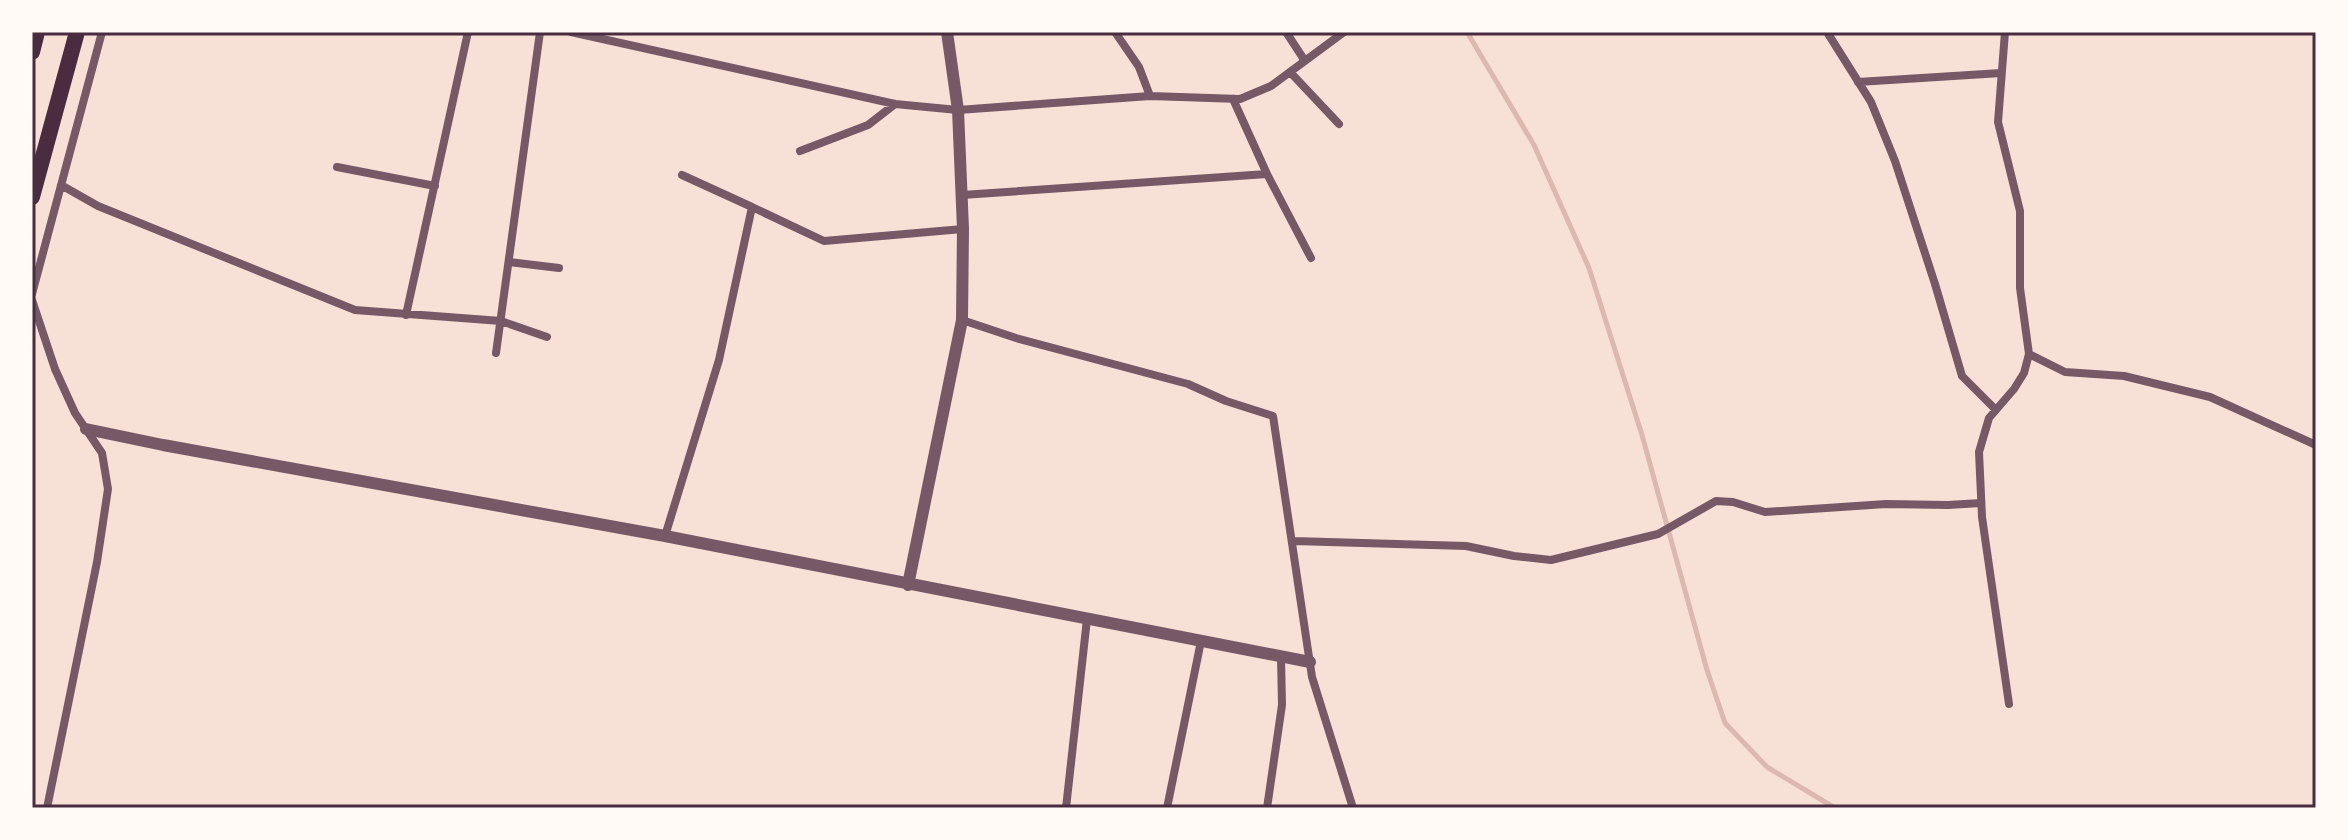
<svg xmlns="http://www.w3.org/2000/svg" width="2348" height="840" font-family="'Noto Serif',serif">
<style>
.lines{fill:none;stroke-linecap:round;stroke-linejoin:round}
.stream{stroke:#dcb8b0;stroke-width:5}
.minor{stroke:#755966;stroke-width:8}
.tertiary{stroke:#755966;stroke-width:12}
.trunk{stroke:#4a2c40;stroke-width:16}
.neatline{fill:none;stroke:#4a2c40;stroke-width:3}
</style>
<rect width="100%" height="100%" fill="#f7e1d7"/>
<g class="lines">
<path class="stream" d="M1467,32l67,113 55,123 53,167 65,235 18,53 42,44 68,41"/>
<path class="minor" d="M571,32l324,72 63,6 192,-14 90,3 31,-13 73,-54
M1115,32l24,35 11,29
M1286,32l19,29
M1827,32l44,70 24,59 40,123 27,92 34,34
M2005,32l-7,90 22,89v77l9,66 -5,19 -10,16 -25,29 -10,34 3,65 27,187
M1290,72l49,52
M1858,82l143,-9
M1233,99l34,75 44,84
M800,151l68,-26 27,-21
M337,167l98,19
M61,185l37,21 257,104 146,11 46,16
M962,195l305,-21
M752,207l72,34 139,-12
M509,262l50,6
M32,294l70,-262
M32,300l23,69 20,44 27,40 6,36 -11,73 -50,246
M406,315l62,-283
M962,320l54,18 172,46 38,17 47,15 39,261 41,131
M496,353l44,-321
M2029,354l36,18 59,4 86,21 106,48
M665,536l54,-176 33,-153 -70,-32
M1293,541l173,5 48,10 37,4 107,-26 58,-33 17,1 32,10 121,-8 62,1 33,-2
M1066,808l21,-189
M1167,808l34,-167
M1267,808l15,-103 -1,-48"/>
<path class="tertiary" d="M86,429l77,16 502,91 645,126
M908,585l54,-265 1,-91 -5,-119 -11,-78"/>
<path class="trunk" d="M32,52l5,-20
M32,197l45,-165"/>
</g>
<rect width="2348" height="840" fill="none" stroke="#fffaf5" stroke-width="68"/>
<rect x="34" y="34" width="2280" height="772" class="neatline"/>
</svg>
